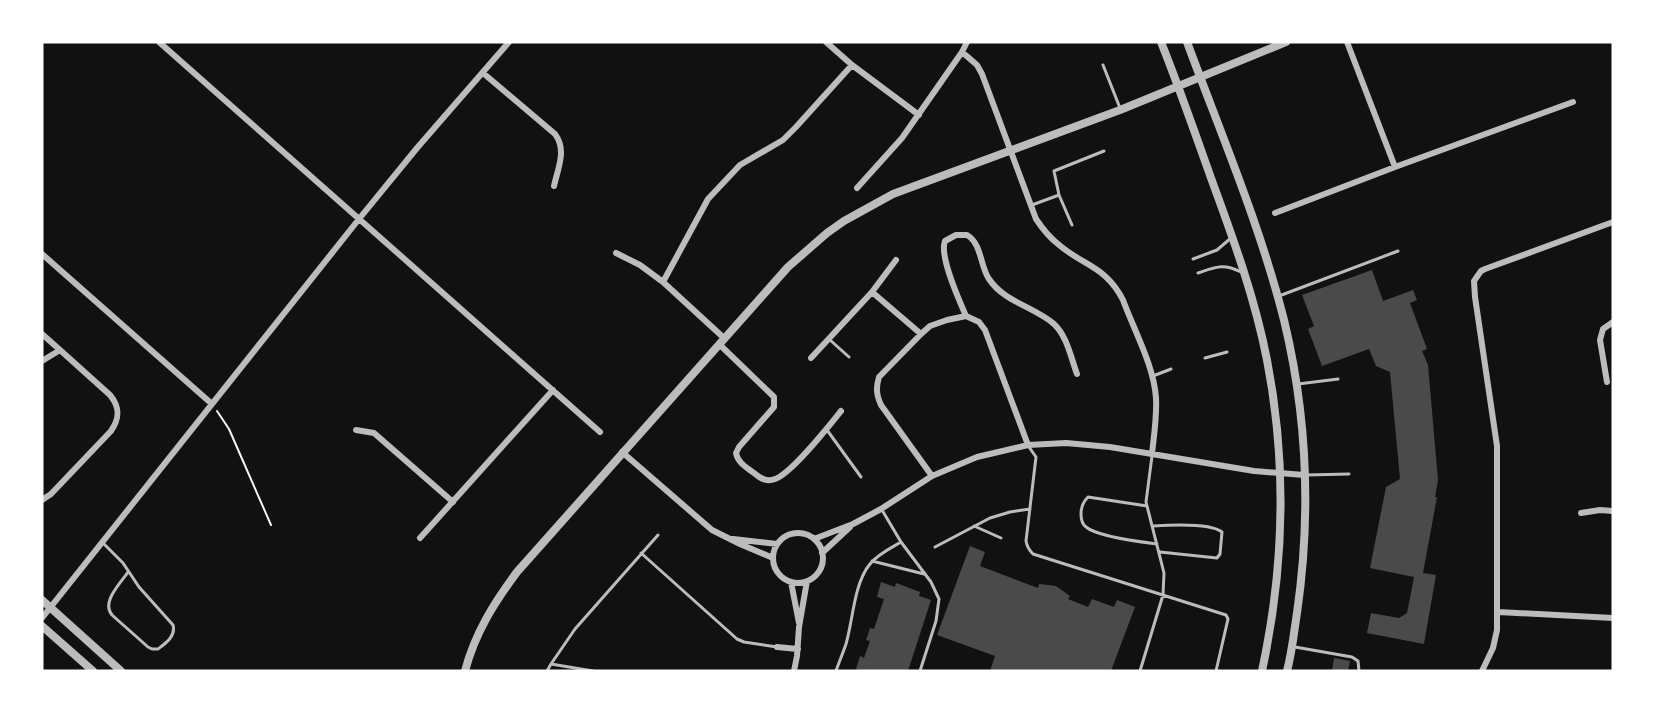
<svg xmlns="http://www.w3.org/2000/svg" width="1655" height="713" font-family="Mulish,sans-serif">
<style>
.building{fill:#4a4a4a}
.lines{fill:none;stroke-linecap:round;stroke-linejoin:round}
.path{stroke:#f5f5f5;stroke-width:2}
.service{stroke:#bcbcbc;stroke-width:3}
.minor{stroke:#bcbcbc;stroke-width:6}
.tertiary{stroke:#bcbcbc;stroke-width:8}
</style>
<rect width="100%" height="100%" fill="#111"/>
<path class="building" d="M1372,270l11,31 30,-11 4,10 -7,3 17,46 -5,2 6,14 10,115 -3,17h2l-14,76 13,2 -12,69 -57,-11 4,-20 28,5 8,-5 7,-36 -44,-9 16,-81 14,-8 -10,-107 -14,-6 -7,-17 -47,17 -14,-37 6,-3 -12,-31z
M970,546l15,6 -5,14 58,22 1,-4 17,2 14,10 -2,3 20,8 4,-8 22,8 3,-7 18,7 -24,64h-121l5,-15 -58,-21z
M881,582l14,5 1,-4 24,9 -1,4 12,4 -23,71h-47l-5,-2 4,-13 4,2 6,-17 -4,-1 4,-12 4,1 10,-30 -7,-2z
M1334,658l16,3 -2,10h-16z"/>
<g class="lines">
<path class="path" d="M217,411l12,18 42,96"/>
<path class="service" d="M1103,65l17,43
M1032,205l27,-10
M1072,225l-13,-30 -5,-24 50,-20
M1193,259l24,-9 14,-12
M1198,273c18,-6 25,-10 43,-1
M1279,296l119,-45
M830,340l19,17
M1205,358l22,-6
M1153,376l18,-7
M1298,384l40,-5
M827,430l34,47
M1029,447l7,10 -10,84c1,6 3,9 7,13l193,61 2,4 -12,52
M1306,475l43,-1
M1147,506l-59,-9c-5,5 -7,10 -7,17 0,5 1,10 5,13 12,10 55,15 71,17
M882,510l19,32 30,40 8,17 -3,22 -16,50
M974,526l27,12
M1152,526c16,-1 58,-4 70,6l-2,22 -3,4 -57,-6
M102,542l21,21 16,24 34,38c3,11 -7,18 -15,24h-6l-4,-2 -36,-32c-11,-13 8,-31 16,-43
M935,547l55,-29 20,-6 20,-3
M641,553l96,86 7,3 33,5
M872,561l52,13
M1295,647l57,10 6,4 1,10
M551,664l24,-35 83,-94
M547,671l4,-7 42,7
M836,671c3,-9 7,-18 10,-27 7,-24 8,-61 24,-80 8,-10 21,-16 31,-22
M1140,671l23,-76 1,-22 -18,-71 6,-46"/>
<path class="minor" d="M159,42l441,390
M826,42l26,23
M1347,42l48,125
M962,52l15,13 5,9 54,145c6,9 13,18 22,25 25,22 48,22 65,56 11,30 31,66 33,98 1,19 -2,37 -4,56
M483,73l72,61c12,16 3,34 -1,52
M857,188l45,-50 60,-86 5,-10
M1275,213l120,-46 178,-65
M616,253l24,12 23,17
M42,254l170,150
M872,292l49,42
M966,316c-7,-16 -27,-60 -21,-75l11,-6h11c15,9 13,31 22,44 15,23 46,28 65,45 13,12 17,34 23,50
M42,334l18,16
M724,338l-61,-56 45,-83 32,-34 43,-25 13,-13 56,-62 67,50
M719,344l55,53v10l-35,40 -3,6c2,10 10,14 18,20 7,6 13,9 21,6 17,-6 53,-52 66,-68
M811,358l61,-66 24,-32
M42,361l18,-11 50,45c10,12 10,23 1,36l-60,63 -9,6
M1607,382l-7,-42 3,-11 10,-7
M356,430l18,3 79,69
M622,452l90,78 28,14 33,14
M932,476l-51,-71c-5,-11 -5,-18 -2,-28l42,-43 9,-8 17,-6 19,-4 13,6 6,8 43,115
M1581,513l19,-3 13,1
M773 558a25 25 0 1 1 50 0a25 25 0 1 1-50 0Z
M420,538l133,-148
M733,539l44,5
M814,539l39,-15 28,-15 51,-33 45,-19 51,-12 38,-2 44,4 144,24 50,4
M822,553l28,-26
M791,582l8,41
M1498,612l115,6
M42,618l317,-399 58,-71 92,-106
M777,647l21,2
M794,671l3,-15 2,-29 8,-46
M1482,671l11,-23 4,-18v-184l-22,-149 -1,-16 7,-10 4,-2 128,-47"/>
<path class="tertiary" d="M1161,42c18,45 34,91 50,136 22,60 44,120 56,182 20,103 17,209 -5,311
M1187,42c34,92 73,183 97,278 23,95 27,196 13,293 -3,19 -5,39 -10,58
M42,600l79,71
M42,626l51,45
M465,671c10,-38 29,-68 52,-99l271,-305 39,-34 17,-12 49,-27 227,-84 166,-68"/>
</g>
<rect width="1655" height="713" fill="none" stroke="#ffffff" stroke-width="87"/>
</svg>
